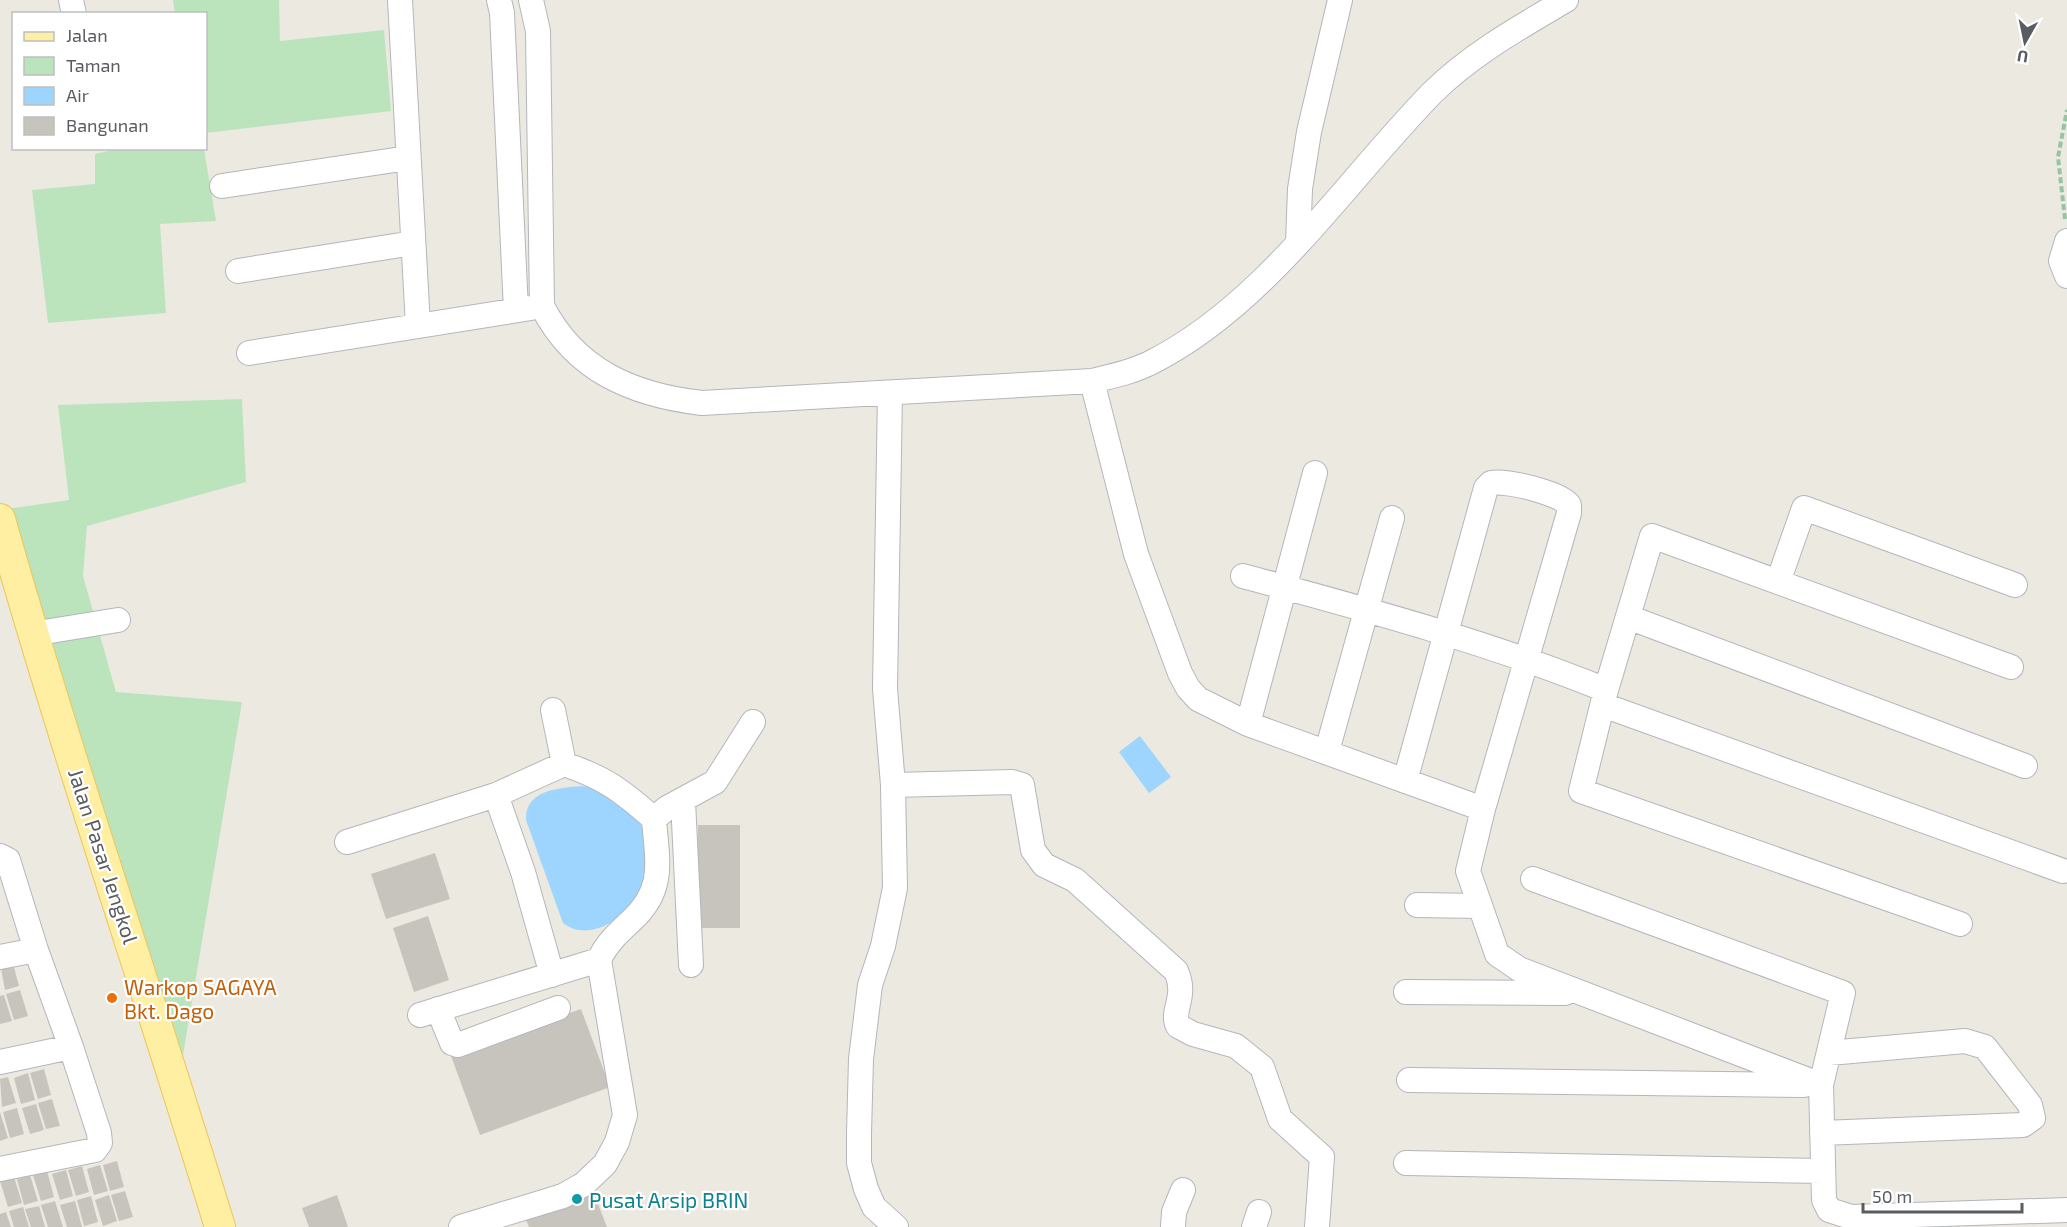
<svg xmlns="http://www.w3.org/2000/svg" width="2067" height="1227" font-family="'Exo 2',sans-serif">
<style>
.green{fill:#bce4bc}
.water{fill:#9dd5ff}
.building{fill:#c7c4bd}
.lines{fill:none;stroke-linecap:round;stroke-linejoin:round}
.minor-casing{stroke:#b3b6bb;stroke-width:26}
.major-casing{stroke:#f0c454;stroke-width:32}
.path{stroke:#95c5a2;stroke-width:4;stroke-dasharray:6 3;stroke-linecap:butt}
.minor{stroke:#fff;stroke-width:24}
.major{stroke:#ffefa2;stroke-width:30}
.food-dot{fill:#e8710a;stroke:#fff;stroke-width:2}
.culture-dot{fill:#0f9aa8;stroke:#fff;stroke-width:2}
.labels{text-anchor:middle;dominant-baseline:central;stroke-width:4.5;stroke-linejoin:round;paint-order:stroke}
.street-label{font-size:21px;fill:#595c61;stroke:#fff}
.food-label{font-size:21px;fill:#c56008;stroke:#fff;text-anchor:start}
.culture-label{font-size:21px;fill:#0d838f;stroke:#fff;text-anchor:start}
</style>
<rect width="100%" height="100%" fill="#ece9e0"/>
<path class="green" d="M173,0h106l1,41 104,-11 7,81 -185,22v-119l-31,-1z
M117,149h87l12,72 -56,3 6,89 -118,10 -16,-133 63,-6v-30z
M242,399l4,83 -159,44 -4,50 33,116 126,10 -64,383 -178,-575 69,-10 -11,-95z"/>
<path class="water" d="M1140,736l31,41 -22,16 -30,-41z
M582,786c45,8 74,41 66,88 -5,34 -55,73 -85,49l-37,-103c-1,-30 32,-32 56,-34z"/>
<path class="building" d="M698,825h42v103h-42z
M435,853l15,46 -64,20 -15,-45z
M428,916l21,64 -35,12 -21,-64z
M12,960l7,26 -14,4 -5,-27z
M20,990l8,26 -14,4 -8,-26z
M4,995l8,26 -12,3v-28z
M581,1009l29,78 -130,48 -29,-79z
M44,1069l7,26 -13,4 -8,-26z
M28,1073l7,27 -14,4 -7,-26z
M8,1077l8,26 -14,4 -2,-28z
M52,1099l8,27 -14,3 -8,-26z
M36,1104l8,26 -14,4 -8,-26z
M17,1108l7,26 -14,4 -7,-26z
M0,1112l8,26 -8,3z
M117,1161l7,26 -14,4 -7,-26z
M100,1165l8,26 -14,4 -7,-26z
M82,1166l7,26 -13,4 -8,-26z
M66,1170l7,26 -13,4 -8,-26z
M47,1171l7,26 -13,4 -8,-26z
M30,1175l8,26 -14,4 -7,-26z
M14,1177l8,26 -14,4 -8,-26z
M591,1186l16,41h-78l-6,-14z
M125,1191l8,26 -14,4 -8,-26z
M109,1195l8,26 -14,5 -8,-26z
M337,1195l11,32h-39l-7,-19z
M91,1196l7,26 -14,4 -7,-26z
M55,1201l8,26h-15l-7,-22z
M75,1201l7,26h-15l-7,-22z
M39,1206l6,21h-14l-6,-18z
M23,1207l6,20h-15l-5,-16z
M6,1212l5,15h-11v-13z"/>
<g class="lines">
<g class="minor-casing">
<path id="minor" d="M71,0l3,14
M400,0l18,326
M499,0l3,13 14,297
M531,0l7,31 4,275c33,65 91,89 160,97l390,-22c20,-5 41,-9 60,-19 113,-57 193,-180 280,-269 38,-38 88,-66 134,-93
M222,186l186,-28
M2067,241l-6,20 6,15
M1298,243l2,-54 9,-57 31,-132
M238,271l175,-28
M249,353l282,-45
M1092,381l44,173 44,119 8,15 10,11 50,25 235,85
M890,393l-5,296 8,96 2,103 -12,58 -13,39 -9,74 -2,74v30l7,26 8,18 22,20
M1243,576c125,34 242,65 363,114
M1778,582l26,-74 211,77
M1628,617l397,149
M32,634l86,-14
M1603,705l460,166
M553,710l11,54
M1248,724l67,-251
M1327,751l65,-233
M1405,781l81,-293 5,-5c16,-3 69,10 78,22v8l-86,296 -15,62 29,83 22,15 302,116
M893,785l119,-3 10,3 11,65 11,15 31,15 101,91c12,26 -6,40 2,55l15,8 43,12 26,21 18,52 42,38 -5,70
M496,795l68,-31c41,14 57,26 90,55
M683,801l8,164
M347,842l149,-47 27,77 29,103
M0,856l8,4 28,90 -36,7
M1533,879l310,114 -22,92 3,115 5,10 22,7 216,-7
M1417,905l63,1
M1960,924l-379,-133 25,-101 46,-154 359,131
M36,950l35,97
M1406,992l159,1
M438,1009l14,34 6,2 100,-37
M420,1015l179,-55
M0,1062l71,-15 28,86 1,10 -5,7 -95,19
M1409,1080l395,5
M1822,1133l201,-8 10,-7 -3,-13 -45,-58 -20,-6 -136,12
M1406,1163l417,8
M461,1227l102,-31 21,-12 21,-20 12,-22 8,-27 -26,-155c7,-16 19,-27 32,-39 35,-32 26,-60 23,-102l13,-11 48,-26 38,-60
M1173,1227l1,-15 9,-22
M1254,1227l5,-15"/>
</g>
<g class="major-casing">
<path id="major" d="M0,519c67,238 148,472 220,708"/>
</g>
<path class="path" d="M2065,219l-7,-62 9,-47"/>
<use href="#minor" class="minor"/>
<use href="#major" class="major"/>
</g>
<circle class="food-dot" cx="112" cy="998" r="6"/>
<circle class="culture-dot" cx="577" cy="1199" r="6"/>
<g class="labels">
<g class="street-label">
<text transform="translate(104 856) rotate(72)">Jalan Pasar Jengkol</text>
</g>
<g class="food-label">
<text x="124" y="986">Warkop SAGAYA<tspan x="124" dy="24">Bkt. Dago</tspan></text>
</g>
<g class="culture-label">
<text x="589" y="1199">Pusat Arsip BRIN</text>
</g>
</g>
<rect x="12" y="12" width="195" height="138" fill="#ffffff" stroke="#bdbec0" stroke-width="1.5"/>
<rect x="24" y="32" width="30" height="9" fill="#ffefa2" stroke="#bdbec0" stroke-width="1.5"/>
<text x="66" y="42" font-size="18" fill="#595c61">Jalan</text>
<rect x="24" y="57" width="30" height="18" fill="#bce4bc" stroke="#bdbec0" stroke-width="1.5"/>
<text x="66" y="72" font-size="18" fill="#595c61">Taman</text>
<rect x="24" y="87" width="30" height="18" fill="#9dd5ff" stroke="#bdbec0" stroke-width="1.5"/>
<text x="66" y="102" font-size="18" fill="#595c61">Air</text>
<rect x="24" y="117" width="30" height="18" fill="#c7c4bd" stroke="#bdbec0" stroke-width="1.5"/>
<text x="66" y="132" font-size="18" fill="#595c61">Bangunan</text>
<g transform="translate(2025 42) rotate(189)" stroke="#ffffff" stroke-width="4.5" paint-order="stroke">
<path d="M0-4.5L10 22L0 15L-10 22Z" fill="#595c61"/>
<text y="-9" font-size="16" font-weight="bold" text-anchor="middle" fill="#595c61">U</text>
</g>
<path d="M1863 1203v9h159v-9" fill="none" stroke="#595c61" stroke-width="3"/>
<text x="1872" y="1203" font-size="18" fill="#595c61" stroke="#ffffff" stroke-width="4.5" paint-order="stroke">50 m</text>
</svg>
